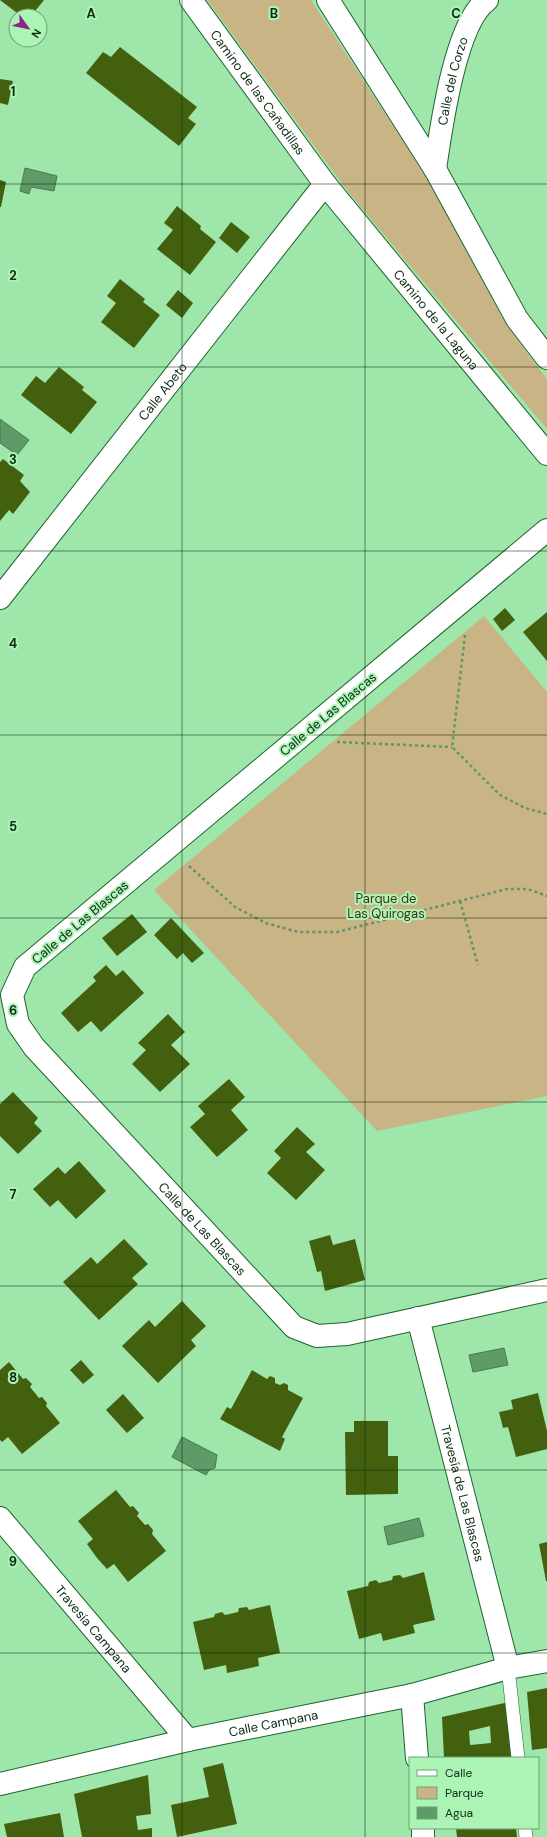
<svg xmlns="http://www.w3.org/2000/svg" width="547" height="1837" font-family="'DM Sans',sans-serif">
<style>
.green{fill:#c8b484}
.water{fill:#5f9a69;stroke:#477950}
.building{fill:#42600e;fill-rule:evenodd}
.lines{fill:none;stroke-linecap:round;stroke-linejoin:round}
.lane-casing{stroke:#1e6530;stroke-width:14}
.street-casing{stroke:#1e6530;stroke-width:24}
.path{stroke:#61966a;stroke-width:2.5;stroke-dasharray:3 3;stroke-linecap:butt}
.lane{stroke:#fff;stroke-width:13}
.street{stroke:#fff;stroke-width:22}
.grid{fill:none;stroke:#0e2b14;stroke-width:1;stroke-opacity:0.55}
.labels{text-anchor:middle;dominant-baseline:central;stroke-width:4;stroke-linejoin:round;paint-order:stroke}
.street-label{font-size:13px;fill:#0e2b14;stroke:#acf4b6}
.park-label{font-size:13px;fill:#403414;stroke:#acf4b6}
.grid-label{font-size:13px;text-anchor:middle;font-weight:bold;fill:#0e2b14;stroke:#acf4b6;stroke-width:4;stroke-linejoin:round;paint-order:stroke}
</style>
<rect width="100%" height="100%" fill="#9fe6aa"/>
<path class="green" d="M207,0h104l116,178 80,148 40,53v50l-198,-236z
M484,616l63,76v404l-170,35 -223,-241z"/>
<path class="water" d="M25,168l32,8 -3,15 -23,-4 -2,7 -9,-3z
M0,419l29,21 -12,15 -17,-12z
M504,1348l4,17 -35,7 -4,-17z
M182,1437l35,18 -2,13 -6,2 -3,5 -34,-18z
M419,1518l5,18 -36,9 -4,-18z"/>
<path class="building" d="M0,0h44l-13,16h-10z
M120,47l77,60 -9,11 8,6 -17,22 -93,-73 17,-21 8,5z
M0,79l13,2 -5,24 -8,-2z
M0,180l6,2 -5,25h-1z
M177,206l24,20 -1,3 16,13 -26,33 -33,-26 16,-19 -9,-7z
M231,222l19,15 -13,16 -18,-15z
M120,279l25,20 -2,3 17,13 -26,33 -33,-26 15,-19 -9,-7z
M178,290l15,13 -11,15 -16,-13z
M59,367l25,20 -2,3 15,12 -26,32 -50,-39 15,-19 9,7z
M3,459l21,16 -4,6 10,11 -17,22 -4,-4 -9,11v-59z
M505,608l10,12 -13,11 -9,-12z
M547,612v49l-24,-29z
M132,914l15,18 -30,24 -15,-18z
M171,918l33,35 -12,10 -9,-10 -6,6 -23,-24z
M106,965l10,11 7,-6 21,23 -43,39 -10,-11 -13,11 -17,-19 35,-32 -3,-4z
M168,1014l17,18 -14,13 19,19 -30,28 -28,-28 14,-14 -8,-7z
M229,1079l16,18 -14,13 17,20 -31,27 -27,-30 15,-13 -7,-8z
M13,1092l25,26 -4,5 8,8 -24,23 -18,-18v-32z
M297,1127l18,17 -9,8 19,18 -29,30 -29,-27 14,-15 -7,-7z
M79,1161l27,30 -30,28 -18,-19 -8,7 -17,-18 25,-22 7,7z
M330,1235l3,10 22,-6 10,41 -40,11 -4,-20 -4,1 -8,-31z
M124,1239l24,25 -16,14 6,6 -39,36 -36,-38 28,-25 6,7z
M182,1301l24,25 -15,14 5,6 -38,37 -36,-37 27,-26 6,7z
M81,1360l13,15 -11,9 -13,-14z
M9,1362l14,17 3,-1 6,6 -2,3 9,11 3,-1 5,6 -1,3 14,17 -38,31 -14,-17 -6,5 -2,-2v-70z
M252,1370l15,9 3,-3 5,2v5l5,2 4,-2 4,2v5l15,8 -21,39 3,2 -5,12 -60,-32 7,-12 4,2z
M538,1393l9,38v18l-31,8 -8,-30 -5,1 -4,-16 14,-3 -2,-9z
M123,1394l21,24 -17,15 -21,-23z
M354,1421h34v35h10v38l-52,1 -1,-63h9z
M116,1490l14,17 3,-1 6,7 -2,3 8,9 3,-1 5,6 -1,4 14,17 -38,31 -14,-18 -7,5 -10,-11 -10,-14 6,-5 -15,-18z
M547,1542v39h-1l-7,-37z
M424,1572l11,48 -22,5 2,8 -32,8 -2,-8 -22,6 -12,-48 21,-5 1,-4 7,-2 3,3 13,-3 1,-4 7,-1 3,3z
M270,1605l10,48 -22,5 1,8 -32,7 -1,-8 -22,5 -11,-48 21,-5 1,-3 7,-2 3,3 13,-3 1,-4 8,-1 2,3z
M547,1688v60l-15,2 -5,-58z
M509,1702l4,56h-69l-2,-41zM490,1726l1,17 -21,2 -1,-14z
M223,1763l14,61 -60,13 -6,-32 38,-8 -6,-29z
M148,1775l3,39 -15,2 2,14 14,-2v9h-70l-8,-43z
M60,1813l4,24h-57l-3,-13z
M456,1828h60l1,9h-60z"/>
<g class="lines">
<g class="lane-casing">
<path id="lane" d="M508,1668l10,90
M525,1828l1,9"/>
</g>
<g class="street-casing">
<g id="street">
<path id="s1" d="M191,0l134,184 222,270"/>
<path d="M328,0l107,169 82,150 30,39"/>
<path id="s2" d="M435,169c6,-40 20,-146 52,-169"/>
<path id="s3" d="M547,530l-522,437 -13,28 6,29 16,23 260,280 23,9 30,-2 200,-44"/>
<path id="s4" d="M0,598l325,-414"/>
<path id="s5" d="M418,1318l90,350"/>
<path id="s6" d="M0,1518l188,222"/>
<path d="M412,1695l5,63"/>
<path id="s7" d="M0,1784l188,-44 224,-45 96,-27 39,-7"/>
<path d="M423,1828v9"/>
</g>
</g>
<path class="path" d="M465,635l-13,112 48,48 25,13 22,6
M337,742l115,5
M189,866l46,41 31,16 32,9h39l170,-43h21l19,7
M460,901l18,64"/>
<use href="#lane" class="lane"/>
<use href="#street" class="street"/>
</g>
<path class="grid" d="M182,0v1837M365,0v1837M0,184h547M0,367h547M0,551h547M0,735h547M0,918h547M0,1102h547M0,1286h547M0,1470h547M0,1653h547"/>
<g class="labels">
<g class="street-label">
<text stroke="none"><textPath href="#s2" startOffset="90">Calle del Corzo</textPath></text>
<text stroke="none"><textPath href="#s1" startOffset="114">Camino de las Cañadillas</textPath></text>
<text stroke="none"><textPath href="#s1" startOffset="403">Camino de la Laguna</textPath></text>
<text stroke="none"><textPath href="#s4" startOffset="263">Calle Abeto</textPath></text>
<text transform="translate(328 714) rotate(-40)">Calle de Las Blascas</text>
<text transform="translate(80 922) rotate(-40)">Calle de Las Blascas</text>
<text stroke="none"><textPath href="#s3" startOffset="1017">Calle de Las Blascas</textPath></text>
<text stroke="none"><textPath href="#s5" startOffset="181">Travesía de Las Blascas</textPath></text>
<text stroke="none"><textPath href="#s6" startOffset="145">Travesía Campana</textPath></text>
<text stroke="none"><textPath href="#s7" startOffset="280">Calle Campana</textPath></text>
</g>
<g class="park-label">
<text x="386" y="898">Parque de<tspan x="386" dy="15">Las Quirogas</tspan></text>
</g>
</g>
<g class="grid-label">
<text x="91" y="18">A</text>
<text x="274" y="18">B</text>
<text x="456" y="18">C</text>
<text x="13" y="96">1</text>
<text x="13" y="280">2</text>
<text x="13" y="464">3</text>
<text x="13" y="648">4</text>
<text x="13" y="831">5</text>
<text x="13" y="1015">6</text>
<text x="13" y="1199">7</text>
<text x="13" y="1382">8</text>
<text x="13" y="1566">9</text>
</g>
<rect x="409" y="1757" width="130" height="72" fill="#acf4b6" stroke="#6da475"/>
<rect x="417" y="1770" width="20" height="6" fill="#ffffff" stroke="#6da475"/>
<text x="445" y="1777" font-size="12" fill="#0e2b14">Calle</text>
<rect x="417" y="1787" width="20" height="12" fill="#c8b484" stroke="#6da475"/>
<text x="445" y="1797" font-size="12" fill="#0e2b14">Parque</text>
<rect x="417" y="1807" width="20" height="12" fill="#5f9a69" stroke="#6da475"/>
<text x="445" y="1817" font-size="12" fill="#0e2b14">Agua</text>
<g transform="translate(28 28) rotate(123)"><circle r="19" fill="#acf4b6" stroke="#6da475"/>
<path d="M0-3L7 15L0 10L-7 15Z" fill="#8b248b"/>
<text y="-6" font-size="11" font-weight="bold" text-anchor="middle" fill="#0e2b14">N</text>
</g>
</svg>
